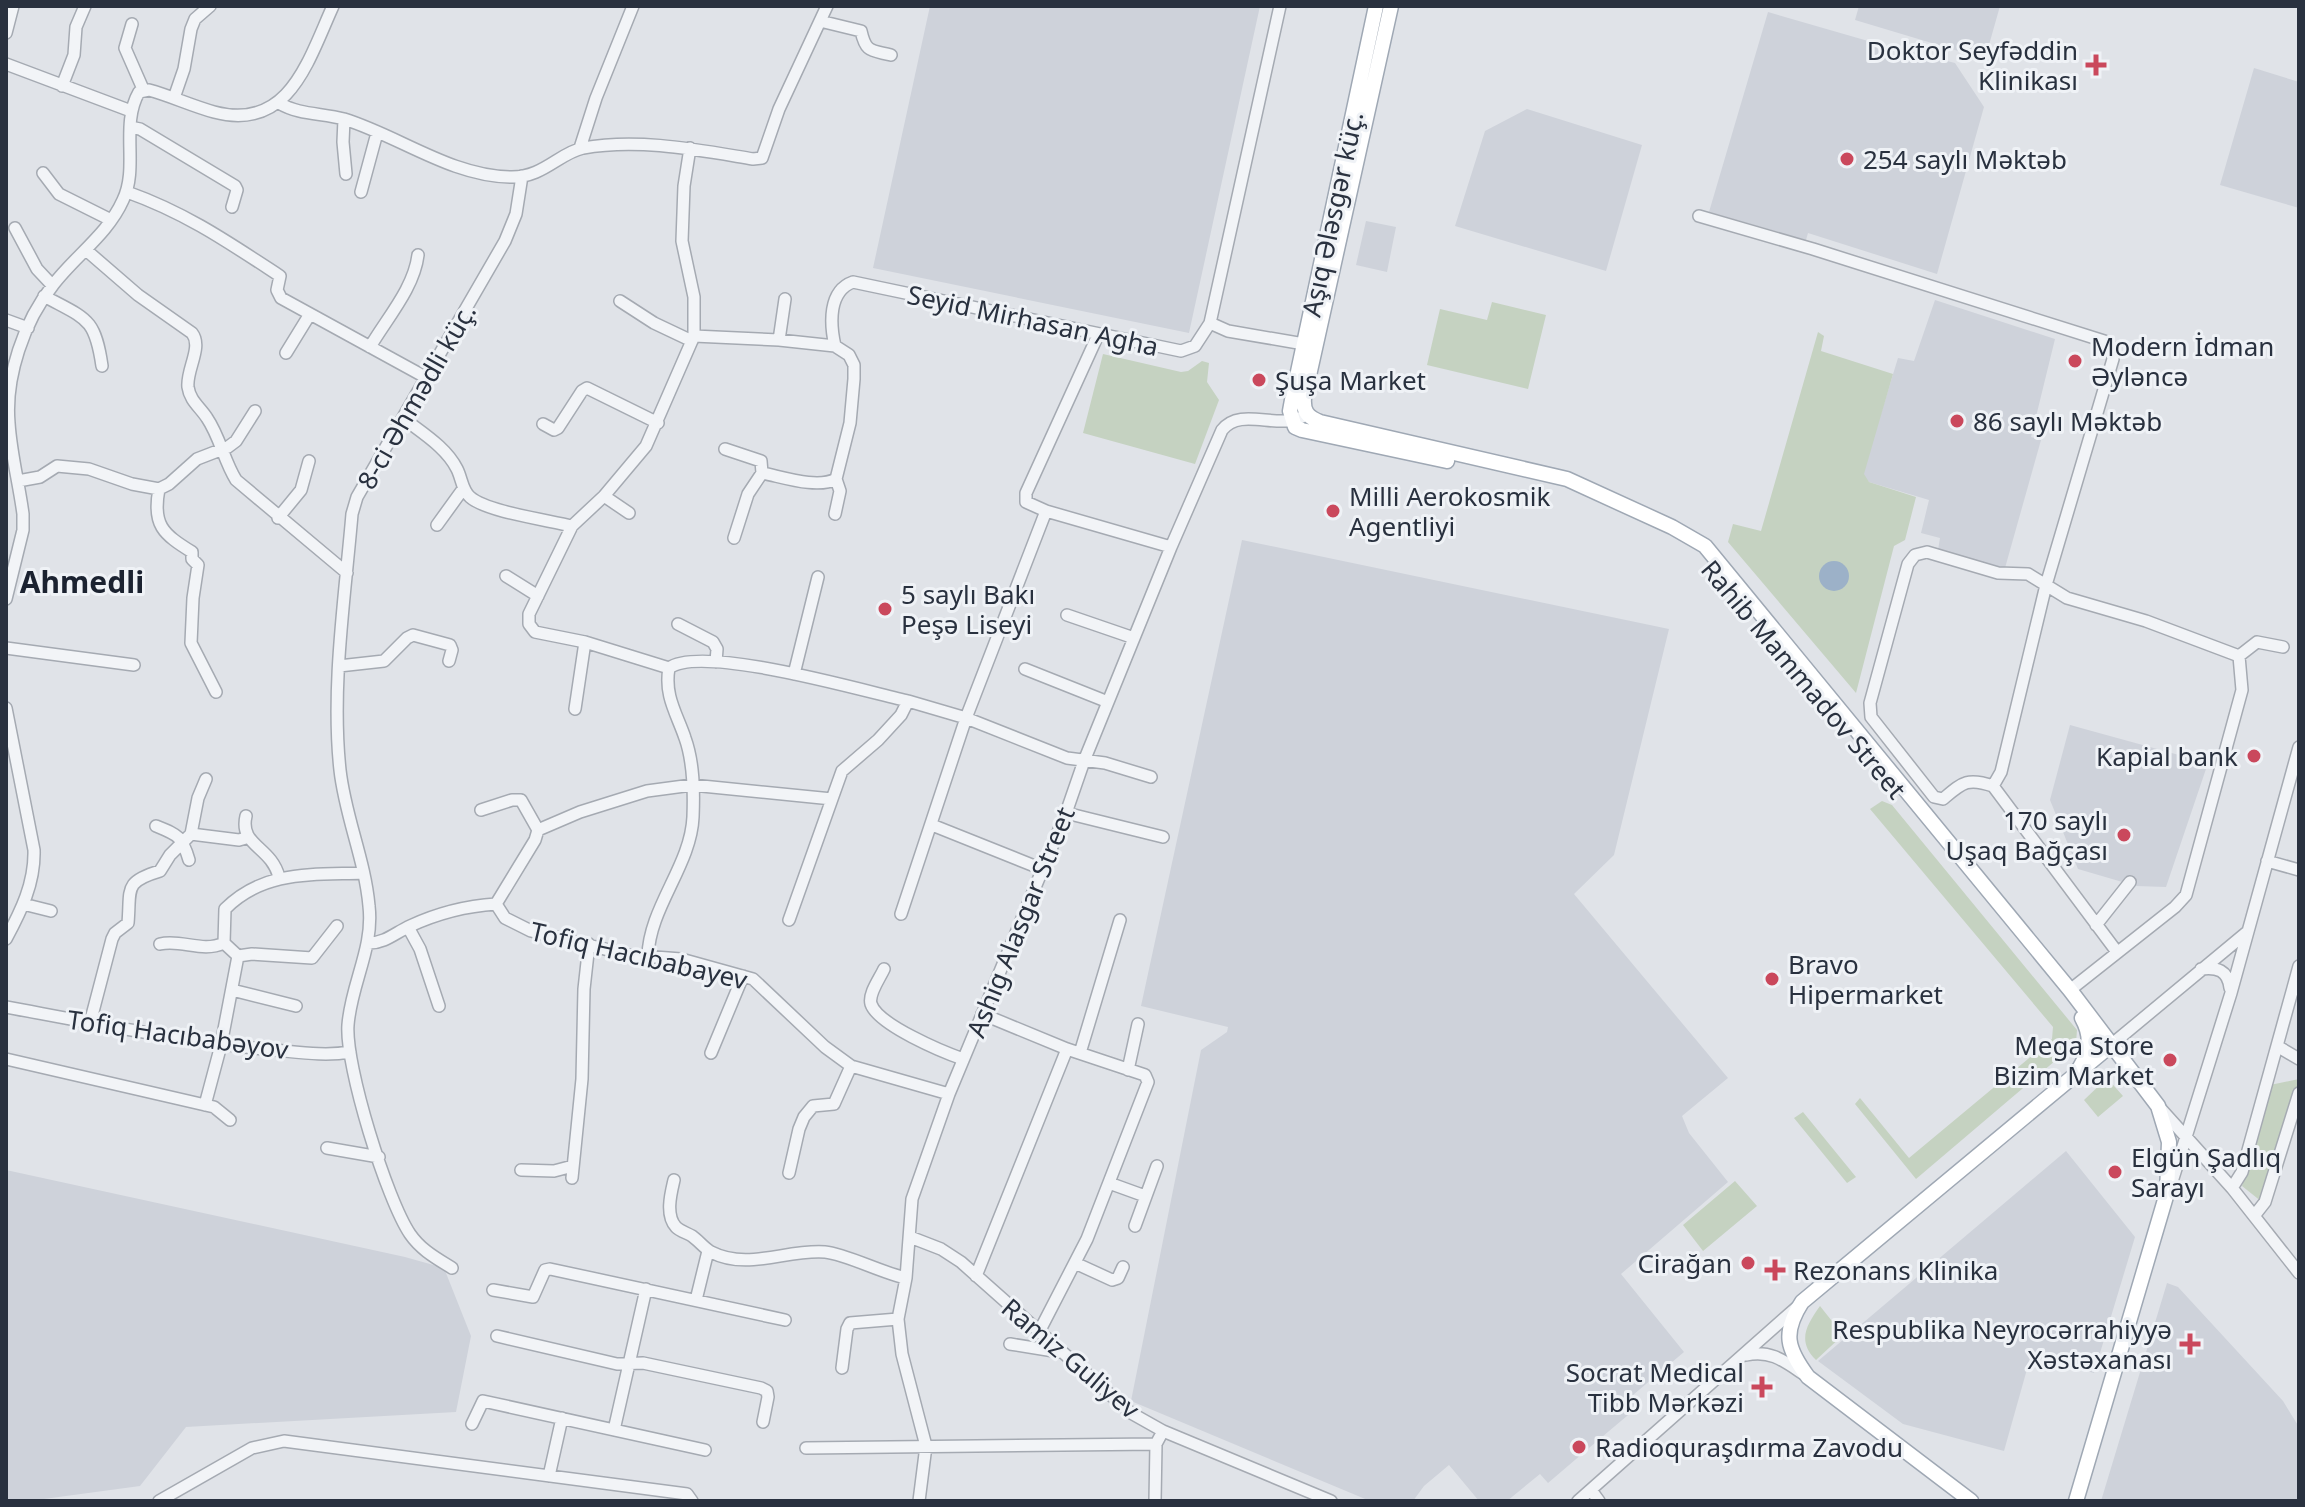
<svg xmlns="http://www.w3.org/2000/svg" width="2305" height="1507" font-family="'Noto Sans',sans-serif">
<style>
.built{fill:#ced2da}
.green{fill:#c5d2c1}
.water{fill:#9cb1c8}
.lines{fill:none;stroke-linecap:round;stroke-linejoin:round}
.minor-casing{stroke:#a5aab2;stroke-width:14}
.major-casing{stroke:#9fa8b4;stroke-width:17}
.minor{stroke:#f2f4f7;stroke-width:11}
.major{stroke:#fff;stroke-width:14}
.poi-dot{fill:#ca485c;stroke:#eff2f6;stroke-width:3}
.labels{text-anchor:middle;dominant-baseline:central;stroke-width:6;stroke-linejoin:round;paint-order:stroke}
.poi-label{font-size:26px;fill:#29313f;stroke:#eff2f6;text-anchor:start}
.street-label{font-size:26px;fill:#29313f;stroke:#eff2f6}
.quarter-label{font-size:30px;font-weight:bold;fill:#1b2230;stroke:#eff2f6}
</style>
<rect width="100%" height="100%" fill="#e0e3e8"/>
<path class="built" d="M930,6h330l-71,327 -316,-65z
M1859,6h141l-15,53 -130,-39z
M1768,12l107,31 4,9 7,4 6,1 8,-8 55,14 29,44 -47,167 -129,-41 -2,7 -97,-28z
M2254,68l45,14v126l-79,-23z
M1527,109l115,36 -36,126 -151,-45 30,-95z
M1366,221l30,6 -9,45 -31,-7z
M1935,300l120,39 -24,98 10,3 -36,128 -67,-18 2,-12 -19,-5 8,-33 -60,-18 -5,-5v-8l34,-111 16,3z
M1242,540l427,89 -55,226 -40,39 154,184 -46,38 7,17 39,49 -107,92 63,78 -51,43 7,10 -44,37 -48,41 -8,-9 -33,27h-28l-30,-36 -25,21 -11,15h-43l-239,-100 70,-351 26,-18 1,-5 -87,-21z
M2070,725l138,38 -42,124 -30,-1 -58,-17 -28,-69z
M2066,1151l69,86 -41,136 -63,-18 -27,96 -101,-27 -85,-63z
M6,1170l399,87 39,11 27,68 -15,76 -270,15 -46,59 -111,15h-23z
M2167,1283l11,4 105,114 16,26 -1,74h-197z"/>
<path class="green" d="M1492,302l54,13 -18,74 -101,-24 13,-56 47,11z
M1818,332l6,4 -3,15 72,23 -29,100 5,8 47,15 -11,43 -11,6 -38,147 -128,-151 5,-18 28,7z
M1103,354l78,18 7,-1 14,-10 7,2 -2,19 12,18 -24,64 -112,-31z
M1882,801l10,4 185,225 -1,13 -160,136 -61,-75 5,-6 49,60 143,-119 1,-12 -183,-218z
M2107,1078l16,18 -25,21 -14,-17z
M2299,1079v5l-37,118 -20,-16 28,-101z
M1803,1112l53,65 -9,6 -53,-65z
M1735,1181l22,25 -54,45 -20,-26z
M1820,1306l23,29 -27,25c-19,-19 -10,-34 4,-54z"/>
<path class="water" d="M1819 576a15 15 0 1 1 30 0a15 15 0 1 1-30 0Z"/>
<g class="lines">
<g class="minor-casing">
<path id="minor" d="M820,21l41,10c5,22 10,19 30,24
M132,24l-7,24 18,41
M6,33l7,-27
M6,64l125,47
M62,86l12,-31 2,-28 9,-21
M174,98l10,-29 7,-40 4,-10 15,-13
M279,103c20,12 43,10 65,16 55,17 107,57 166,58 33,1 49,-24 73,-29 56,-10 115,2 170,11l9,-1 17,-49 48,-103
M344,119l-1,23 3,32
M130,127l10,2 95,57 2,4 -5,17
M580,148l16,-50 37,-92
M43,173l16,21 52,26
M127,192c59,21 101,50 153,84l-3,14 4,8 146,80
M361,192l16,-59
M1699,216l114,33 291,92 8,7 1,11 -67,226 -45,187 -8,14
M15,228l22,41 15,16
M86,250l52,45 54,38c11,14 -6,37 -4,54 2,14 12,20 19,31 13,19 17,43 29,62l111,93
M44,296c42,23 51,21 58,70
M620,301l34,22 38,18
M6,320l22,8
M1210,323l18,8 76,13
M1098,335l-72,158v9l20,9 125,36
M694,336l85,4 56,6
M779,340l6,-41
M370,347c17,-29 44,-59 48,-92
M286,353l24,-39
M403,418c19,15 43,29 54,51 5,10 5,21 13,28 17,15 78,23 102,29
M543,424l11,6 4,-2 24,-37 5,-3 71,35
M725,449l36,12 1,12c21,4 55,16 74,6
M18,481l22,-4 17,-11 32,3 43,15 27,5 10,-5 28,-25 31,-12 8,-6 19,-30
M159,489c-7,36 4,45 33,63v7l6,6 -5,33 -2,45 25,49
M604,496l25,17
M835,514l5,-23 -4,-12 14,-56 4,-44v-14l-5,-10 -14,-9c-5,-22 -7,-55 18,-64l328,69 14,-5 15,-23 70,-317
M278,518l23,-28 8,-29
M437,525l26,-36
M734,538l14,-44 14,-21
M506,576l32,20
M6,599l17,-69v-16c-4,-30 -12,-60 -14,-91 -4,-46 15,-102 44,-138 22,-29 55,-51 70,-85 16,-33 -3,-75 16,-108l10,-2c22,6 43,16 65,22 75,20 94,-51 119,-106
M1067,615l67,23
M678,624l35,18 4,7 -1,13
M6,648l128,17
M2239,656l18,-14 26,5
M339,666l45,-5 23,-23 6,-3 37,10 2,5 -3,11
M669,668l-84,-26 -50,-10 -6,-8v-10l43,-88 32,-30 42,-50 48,-110v-39l-12,-56 2,-55 6,-38
M669,668c33,-24 195,23 239,33
M1025,669l83,33
M794,674l24,-97
M6,708l28,142c1,33 -13,61 -28,89
M575,709l10,-67
M481,810l31,-10h9l17,30
M1066,813l97,24
M246,816c-7,30 25,30 33,61
M932,825l110,44
M156,826c22,9 26,10 33,34
M191,834l48,6 7,-2
M2267,861l32,9
M23,904l28,7
M496,904l9,14 26,13 98,24 52,4 72,20 72,68 26,19 98,28
M901,914l65,-196 80,-207
M789,920l43,-121
M2096,925l34,-43
M408,927l12,22 19,57
M369,943c16,0 26,-10 41,-17 28,-13 55,-20 86,-22l39,-64 3,-10 42,-18 67,-21 45,-6 140,14 10,-28 36,-31 23,-25 7,-14 58,17 101,40 38,5 46,14
M160,944c22,-5 42,9 64,-1
M238,956l14,-2 60,4 25,-32
M648,956c1,-48 43,-91 45,-139 1,-25 1,-54 -8,-79 -8,-24 -21,-42 -16,-70
M884,969c-4,9 -16,25 -13,35 7,21 72,48 92,55
M2201,969c16,-2 27,1 29,19
M2293,988l6,-22
M232,990l64,16
M2070,990l105,-83 11,-12 56,-205 -3,-34 -93,-35 -79,-23 -39,-24 -30,-1 -71,-21 -12,3 -7,9 -38,139 1,14 63,80 9,2c19,-16 24,-22 50,-13l124,166
M6,1007c86,16 170,33 257,42 29,2 59,8 87,3
M982,1014l85,35 78,26 3,7 -61,157 -48,93
M90,1023l22,-84 3,-6 13,-10c3,-34 -5,-41 32,-52l10,-16 21,-21 7,-36 8,-19
M2111,1045l135,-112
M2277,1046l22,13
M711,1053l32,-77
M1080,1053l40,-133
M6,1059l208,48 16,13
M1128,1070l10,-46
M205,1105l16,-60 17,-89 -14,-13 1,-34c39,-39 87,-34 138,-36
M2160,1108l72,80 67,85
M327,1148l52,9
M521,1170l33,1 19,-5
M789,1173l10,-44 5,-12 9,-11 21,-2 17,-38
M572,1178l10,-99 2,-90 5,-45
M674,1180c-3,13 -9,35 2,47 4,4 11,6 16,9 7,5 12,12 19,16 37,19 75,-3 114,0 21,2 57,21 81,26
M1109,1183l36,13
M2170,1188l61,-195 68,-246
M2232,1188l10,-16 51,-184 6,2
M2254,1216l11,-14 34,-109
M1135,1226l22,-60
M910,1237l31,12 20,13 170,151 32,18 168,70
M1075,1263l37,17 6,-2 5,-11
M452,1268c-16,-10 -31,-18 -42,-34 -23,-34 -65,-168 -62,-209 3,-41 26,-77 21,-119 -4,-46 -24,-90 -29,-136 -9,-83 5,-173 12,-256l5,-17 148,-256 11,-27 6,-38
M976,1276l91,-227
M493,1290l40,7 12,-27 5,-1 235,51
M696,1300l12,-49
M497,1336l120,28 26,-1 118,25 6,3 1,6 -5,25
M1010,1344l50,8
M1746,1355c24,-5 37,5 56,18
M842,1368l5,-39 3,-6 48,-4
M472,1424l11,-23 222,49
M614,1430l32,-141
M806,1448l350,-4 7,-13
M549,1476l13,-58
M1591,1490l8,11
M159,1501l93,-53 32,-7 403,53 5,7
M919,1501l7,-55 -24,-92 -4,-35 8,-41 6,-79 37,-105 117,-281 18,-52 87,-214 51,-117c20,-25 59,3 85,-16
M1155,1501l1,-57
M1578,1501l218,-193"/>
</g>
<g class="major-casing">
<path id="major" d="M1376,6l-84,394 -2,11 5,16 7,3 145,31
M1391,6l-87,392c-1,13 3,19 16,24l247,57 105,48 33,19 365,444 88,116 11,36 -2,51 -91,308
M2075,1075c14,-20 19,-35 7,-57
M1971,1501l-163,-124c-21,-28 -26,-44 -6,-75l309,-257"/>
</g>
<use href="#minor" class="minor"/>
<use href="#major" class="major"/>
</g>
<g class="poi-dot">
<path d="M2092 53h8v8h8v8h-8v8h-8v-8h-8v-8h8z"/>
<circle cx="1847" cy="159" r="8"/>
<circle cx="2075" cy="361" r="8"/>
<circle cx="1259" cy="380" r="8"/>
<circle cx="1957" cy="421" r="8"/>
<circle cx="1333" cy="511" r="8"/>
<circle cx="885" cy="609" r="8"/>
<circle cx="2254" cy="756" r="8"/>
<circle cx="2124" cy="835" r="8"/>
<circle cx="1772" cy="979" r="8"/>
<circle cx="2170" cy="1060" r="8"/>
<circle cx="2115" cy="1172" r="8"/>
<circle cx="1748" cy="1263" r="8"/>
<path d="M1771 1258h8v8h8v8h-8v8h-8v-8h-8v-8h8z"/>
<path d="M2186 1332h8v8h8v8h-8v8h-8v-8h-8v-8h8z"/>
<path d="M1758 1375h8v8h8v8h-8v8h-8v-8h-8v-8h8z"/>
<circle cx="1579" cy="1447" r="8"/>
</g>
<g class="labels">
<g class="poi-label">
<text x="2078" y="50" text-anchor="end">Doktor Seyfәddin<tspan x="2078" dy="30">Klinikası</tspan></text>
<text x="1863" y="159">254 saylı Məktəb</text>
<text x="2091" y="346">Modern İdman<tspan x="2091" dy="30">Əyləncə</tspan></text>
<text x="1275" y="380">Şuşa Market</text>
<text x="1973" y="421">86 saylı Məktəb</text>
<text x="1349" y="496">Milli Aerokosmik<tspan x="1349" dy="30">Agentliyi</tspan></text>
<text x="901" y="594">5 saylı Bakı<tspan x="901" dy="30">Peşə Liseyi</tspan></text>
<text x="2238" y="756" text-anchor="end">Kapial bank</text>
<text x="2108" y="820" text-anchor="end">170 saylı<tspan x="2108" dy="30">Uşaq Bağçası</tspan></text>
<text x="1788" y="964">Bravo<tspan x="1788" dy="30">Hipermarket</tspan></text>
<text x="2154" y="1045" text-anchor="end">Mega Store<tspan x="2154" dy="30">Bizim Market</tspan></text>
<text x="2131" y="1157">Elgün Şadlıq<tspan x="2131" dy="30">Sarayı</tspan></text>
<text x="1732" y="1263" text-anchor="end">Cirağan</text>
<text x="1793" y="1270">Rezonans Klinika</text>
<text x="2172" y="1329" text-anchor="end">Respublika Neyrocərrahiyyə<tspan x="2172" dy="30">Xəstəxanası</tspan></text>
<text x="1744" y="1372" text-anchor="end">Socrat Medical<tspan x="1744" dy="30">Tibb Mərkəzi</tspan></text>
<text x="1595" y="1447">Radioquraşdırma Zavodu</text>
</g>
<g class="street-label">
<text transform="translate(1332 214) rotate(-78)">Aşıq Ələsgər küç.</text>
<text transform="translate(1033 320) rotate(12)">Seyid Mirhasan Agha</text>
<text transform="translate(416 396) rotate(-60)">8-ci Əhmədli küç.</text>
<text transform="translate(1804 679) rotate(50)">Rahib Mammadov Street</text>
<text transform="translate(1020 922) rotate(-68)">Ashig Alasgar Street</text>
<text transform="translate(639 955) rotate(13)">Tofiq Hacıbabayev</text>
<text transform="translate(178 1034) rotate(8)">Tofiq Hacıbabəyov</text>
<text transform="translate(1071 1358) rotate(40)">Ramiz Guliyev</text>
</g>
<g class="quarter-label">
<text x="82" y="581">Ahmedli</text>
</g>
</g>
<rect width="2305" height="1507" fill="none" stroke="#29313f" stroke-width="16"/>
</svg>
